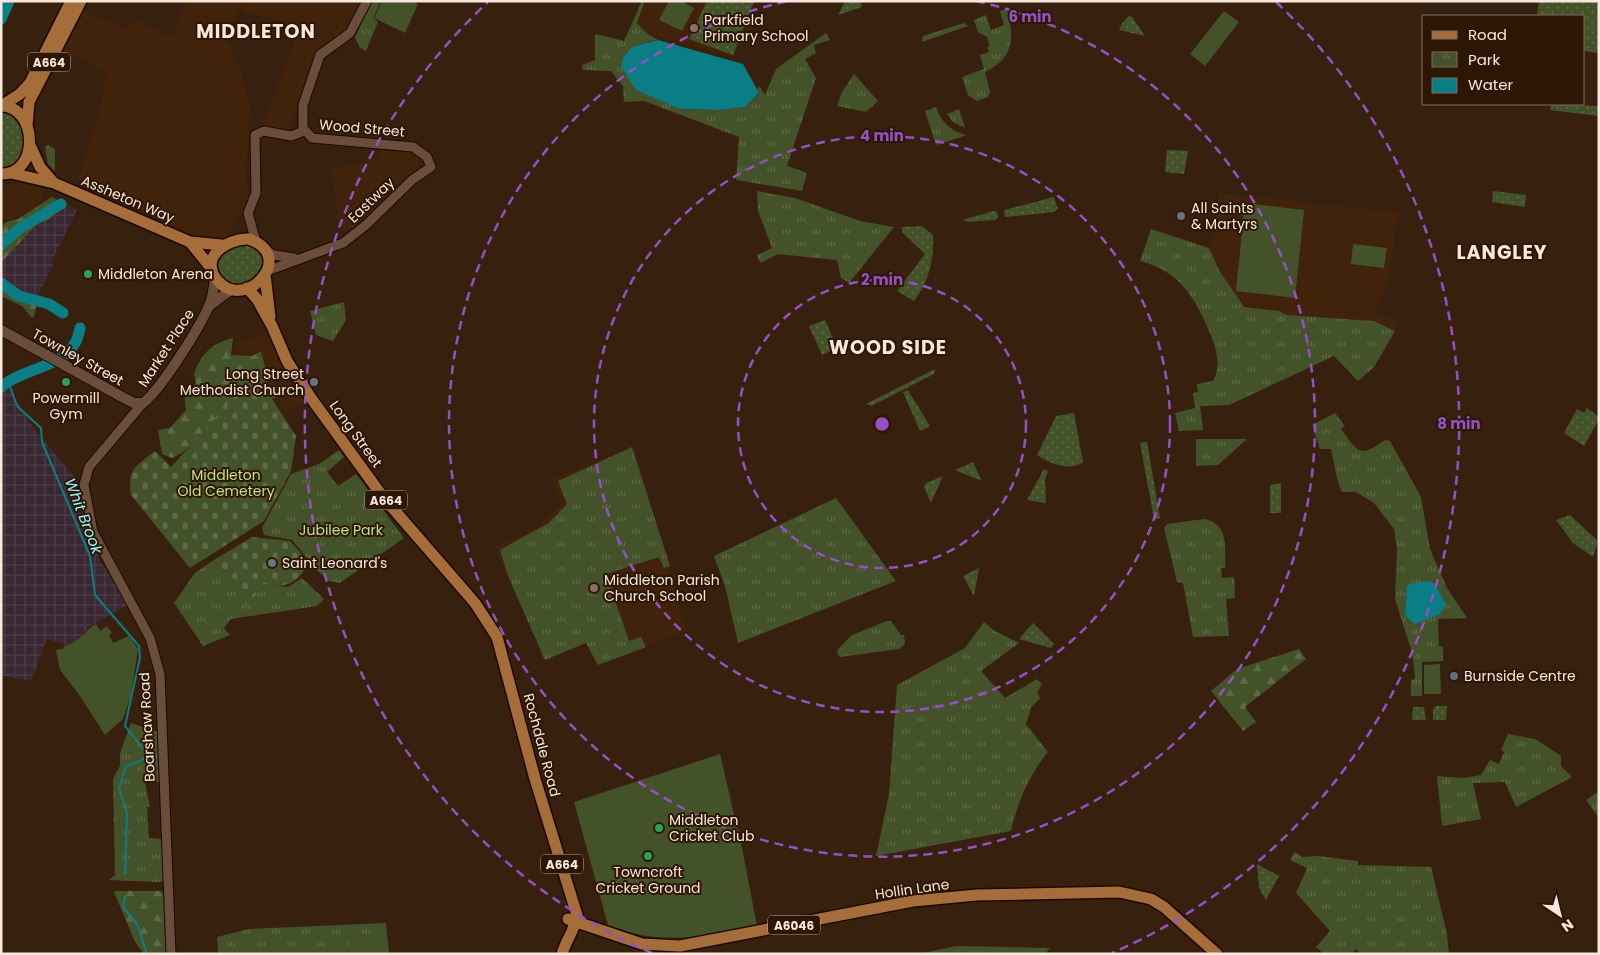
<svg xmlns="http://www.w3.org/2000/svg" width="1600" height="955" font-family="Poppins,sans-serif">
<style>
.built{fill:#41230c}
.industrial{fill:url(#industrial-grid)}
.grass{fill:url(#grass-dots)}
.forest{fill:url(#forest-firs)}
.cemetery{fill:url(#cemetery-stones)}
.park{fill:url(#park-tufts)}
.garden{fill:#435228}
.water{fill:#0a7e84}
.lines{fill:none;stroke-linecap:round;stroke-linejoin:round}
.stream{stroke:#0a7e84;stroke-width:2}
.river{stroke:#0a7e84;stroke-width:11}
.tertiary-casing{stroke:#1e0800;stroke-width:11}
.secondary-casing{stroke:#1e0800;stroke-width:12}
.primary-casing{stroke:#1e0800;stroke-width:14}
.tertiary{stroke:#6a4e3b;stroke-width:9}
.secondary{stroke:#6a4e3b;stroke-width:10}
.primary{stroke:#a46d3a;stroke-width:11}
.ring{fill:none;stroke:#9451c5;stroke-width:2.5;stroke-dasharray:9 6}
.education-dot{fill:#8d6e63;stroke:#2e1605;stroke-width:2}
.worship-dot{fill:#6b7280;stroke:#2e1605;stroke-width:2}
.leisure-dot{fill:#2e9e5b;stroke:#2e1605;stroke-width:2}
.service-dot{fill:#5c6f8a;stroke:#2e1605;stroke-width:2}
.labels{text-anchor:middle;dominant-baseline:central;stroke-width:4;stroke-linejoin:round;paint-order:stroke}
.shield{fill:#2e1605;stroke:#bba89c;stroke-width:1}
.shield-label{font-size:12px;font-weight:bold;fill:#f8e7dc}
.poi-label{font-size:14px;fill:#f8e7dc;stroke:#2e1605;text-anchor:start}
.street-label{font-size:14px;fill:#f8e7dc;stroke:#2e1605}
.park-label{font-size:14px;fill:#bfe188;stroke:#2e1605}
.water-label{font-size:15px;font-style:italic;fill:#90f7fd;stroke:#2e1605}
.district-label{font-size:19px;font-weight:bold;letter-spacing:1px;fill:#f8e7dc;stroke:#2e1605}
.centre{fill:#9451c5;stroke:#2e1605;stroke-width:2.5}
.ring-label{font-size:15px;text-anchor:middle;font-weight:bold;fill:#9451c5;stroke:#2e1605;stroke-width:4;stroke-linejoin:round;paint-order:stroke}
</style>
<defs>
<pattern id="industrial-grid" width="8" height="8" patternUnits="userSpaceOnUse" patternTransform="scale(1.25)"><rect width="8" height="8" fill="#392832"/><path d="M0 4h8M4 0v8" fill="none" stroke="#4d3d45"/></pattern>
<pattern id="grass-dots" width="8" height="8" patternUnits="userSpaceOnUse" patternTransform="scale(1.25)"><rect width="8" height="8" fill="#435228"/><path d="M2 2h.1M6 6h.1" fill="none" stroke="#5f6b47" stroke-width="1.8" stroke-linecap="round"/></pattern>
<pattern id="forest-firs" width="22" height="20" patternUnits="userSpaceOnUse" patternTransform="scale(1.25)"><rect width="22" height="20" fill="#435228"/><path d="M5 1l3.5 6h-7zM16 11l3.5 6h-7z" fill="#5f6b47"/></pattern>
<pattern id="cemetery-stones" width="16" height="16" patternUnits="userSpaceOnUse" patternTransform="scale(1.25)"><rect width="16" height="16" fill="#435228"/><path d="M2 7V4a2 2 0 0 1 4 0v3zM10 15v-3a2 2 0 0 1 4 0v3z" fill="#5f6b47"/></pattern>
<pattern id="park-tufts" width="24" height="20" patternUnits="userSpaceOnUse" patternTransform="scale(1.25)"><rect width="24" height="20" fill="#435228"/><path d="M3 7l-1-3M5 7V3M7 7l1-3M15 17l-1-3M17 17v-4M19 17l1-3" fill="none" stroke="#5f6b47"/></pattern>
</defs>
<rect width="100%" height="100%" fill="#38200e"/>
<path class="built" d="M187,1h176l-20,35 -15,7 -12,13 -27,74 -26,-4 32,-87 -14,-18 -35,-8 -5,-7 -17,36 5,-1 14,38 7,29 -4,66 3,25 -22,38 -18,4 -32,-12 -99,-49 20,-65 9,-42 -44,-24 19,-39 45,20 9,-10 36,17z
M646,1h109l-22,57 -85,-25 -9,-10z
M380,150l30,2 7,3 3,6 -2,8 -28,23 -32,33 -8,4h-7l-4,-5 -8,-56 35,-4v-6l13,-2z
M30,181l10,5 3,15 -21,15 -16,4 -5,-2v-28l5,-5z
M1219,193l179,19 -8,63 -14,37 22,11 -3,8 -21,-10 -88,-6 -7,-4 -37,-6 -23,-35 -10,-22z
M267,332l19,39 20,30 -20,12 -17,-29 -8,-33 -13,5 -11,-5 -2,-6z
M630,447l57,183 -90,37 -11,-25 -42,18 -49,-113 35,-15 32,-27 -10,-25z"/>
<path class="industrial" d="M65,204l12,6 -26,53 2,2 -16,32 -30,-12 -6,-9v-13l35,-38 15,-7z
M4,380l31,50 44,52 2,32 21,50 27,40 -40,23 -11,12 -11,6 -20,-6 -16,42 -30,-6v-293z"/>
<path class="grass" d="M707,1h47l-21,54 -44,-16z
M845,1h16l1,6 -24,8z
M1539,1h60v52l-15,-2v-35h-47z
M1129,16l3,1 13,19 -26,-6 3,-7z
M1551,104l48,2v10l-49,-6z
M1,111l14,3c11,18 10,31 3,51l-17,5z
M1167,150l21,1 -4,23 -19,-2z
M1493,191l33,4 -1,12 -33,-5z
M1054,197l4,12 -4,3 -49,5 -1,-7z
M994,211h2l2,5 -2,4 -28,2 -6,-2z
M922,226l11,9c1,25 -4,46 -19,66l-17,-10 28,-37 -23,-22v-5z
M248,243c19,10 18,20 8,37 -14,4 -21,6 -34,-1l-5,-15 8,-15z
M825,320l12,28 -15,7 -13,-29z
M935,369l-1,5 -63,32 -5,-2z
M908,390l22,36 -10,5 -17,-39z
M1587,408l12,9v2l-15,27 -20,-13 13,-24 7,4z
M1074,413l9,49c-12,10 -35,1 -46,-7l19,-39z
M1147,442l13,76 -6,1 -14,-76z
M973,462l9,19 -27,-11z
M1044,469l4,2 -3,9 1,23 -19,-3z
M943,476l-12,27 -7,-16 2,-4z
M1281,483v30h-11v-28z
M1570,515l28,26 -5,16 -20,-14 -17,-23z
M979,568l-5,28 -11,-20z
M1033,623l21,21 -3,4 -32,-9z
M1436,706h11l-1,14h-13v-11z
M1413,707h11l2,13h-14z
M1257,864l22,12 -13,24 -7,-12z"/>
<path class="forest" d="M48,145l7,4v22l-7,-7 -3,-17z
M52,197l13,7 -14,14 -15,7 -35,38v-36l5,-5 12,-3z
M1,276l6,9 31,13 -4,19h-3l-9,-11 -21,-10z
M233,338l-2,17 21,1 9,-5 6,24v10l10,13 -13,1 -15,-19 -9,7 -2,15 -56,51 -10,5 -10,-4 -4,-24 12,-2 16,-18c-3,-13 0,-17 10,-27l-2,-9c7,-20 18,-31 39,-36z
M1299,649l7,10 -61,48 11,15 -13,9 -32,-40 26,-22z
M115,891h46l4,3 3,60h-24l-9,-12 -21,-50z"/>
<path class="cemetery" d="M252,368l44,68 -5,35 -27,50 -74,47 -59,-73c-4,-26 5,-29 24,-44l16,16 64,-71z
M252,537l38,4 19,21c-11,21 -22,27 -45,22l-17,23 -33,-47z"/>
<path class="park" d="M372,1h9l-8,17 5,4 -12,29 -6,-3 -5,-11z
M642,1h3l-8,22 11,11 10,6 -11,2 33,67 40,1 25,-3 14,-13 -2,-6 3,-1 5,8 11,-26 50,-36 4,7 -16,5 2,8 -11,6 11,19 -29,88 20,7 -5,18 -66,-11 3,-43 -95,-36 -20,1 -1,-16 -12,-15 -28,-1 -1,-5 13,-5v-26l29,7z
M1007,9c7,29 8,48 -22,63l5,20 -2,5 -11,4 -9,-6 -6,-18 22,-8 -4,-14 9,-3 -2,-5 3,-1 -3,-9 -9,-5 -4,-12 12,-5 5,15 13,-5 -4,-14z
M964,23l4,3 -46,16 1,-6z
M854,74l24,27 -12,11 -29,-6 5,-14z
M936,107c6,16 14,24 31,28l-31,10 -11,-34z
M959,109l6,19 -12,-6 -6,-8z
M757,191l38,7 65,23 34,6 -45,56 -8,-5 -4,-18 -59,-6 -18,9 -3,-8 15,-7 -14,-37z
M1151,229l58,19 10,22 25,37 35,4 7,4 88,6 21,10 -21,36 -16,14 -24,-25 -105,49 -29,1 3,24 -24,1 -4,-18 20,-5 -2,-15 5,-1 -1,-8 16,-3c8,-13 4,-31 -2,-45 -14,-35 -30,-65 -71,-75z
M344,302l2,18 -13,21 -17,-6 -6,-24z
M1335,413l10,13 -4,3c18,24 18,29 44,11l5,1 31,56 9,52 5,12 12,27 20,30 -29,1 1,27 4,1v14l-21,1v34h-11v-16l4,-1 -2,-23 -18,-57 2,-50 -3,-20 -20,-26 -18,-11h-14c-4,-5 -9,-34 -11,-43h-11l-8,-24z
M1196,439h51l-29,26 -22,1z
M632,447l38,119 -6,2 -5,-11 -53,17 23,67 12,-4 5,10 -48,18 -12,-22 -41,17 -37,-84 -8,-26 49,-27 18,-19 -9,-23z
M339,450l5,7 -17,15 11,14 18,-12 48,64 -64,45 -11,-2 -12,-11 -25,-30 -28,-5 -2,-7 29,-54 28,-10z
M836,498l60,83 -158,62 -13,-57 -11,-30z
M1205,519c24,6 20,28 20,49h-4l1,10 12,-1 1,21 -9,1 3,37 -36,1 -10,-54 -6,-1 -13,-54 3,-4z
M214,560l33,46 17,-22 24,3 14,-9 22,21 -7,7 -86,13 -7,9 6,7 -27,11 -29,-43 21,-30z
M887,621h4l10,14h3l1,9 -6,5 -59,8 -2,-2 -1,-5 15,-15z
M984,622l9,8 26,13 -38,28 24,27 32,-19 5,5 -5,9 3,5 -9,10 -5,16 22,28c-18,21 -31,52 -37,79l-135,25 13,-62 8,-109 68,-37z
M131,723l27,9 3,50h-16l5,25h-3l2,31 13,1 2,41 -5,2 -50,-2 6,-5 -2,-96 7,-14v-12z
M1508,734l27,5 26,17v10l11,11 -56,30 -11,-25 -32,1 8,36 -39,7 -5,-50 26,2 18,-3 9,-15 9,4 5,-12 -3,-2z
M1599,791v27l-13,-18z
M1295,852l7,5 16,-1 40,5v4l73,2 16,67 2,20h-88l-5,-5 -4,5h-28l-8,-7 14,-16 -34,-38 11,-25 -17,-8z
M386,923l3,31h-171l-1,-17 32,-8z
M956,946l94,2 -5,6h-126z"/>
<path class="garden" d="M382,1h30l6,3 -13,29 -31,-15z
M669,1h12l13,7 -12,23 -23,-11z
M1224,11l15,11 -34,44 -15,-12z
M1245,203l59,7 -9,88 -59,-7z
M1353,244l34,4 -3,20 -33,-4z
M96,624l4,7 7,-5 5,7 -3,2 4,8 16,-7 9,13 -7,46 -8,24 -18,16 -25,-39 -20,-26 -4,-20 7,-1 1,-3c15,-3 20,-15 32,-22z
M1440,664l1,30h-17v-29z
M720,754l23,99 14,73c-54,10 -96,21 -149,-1l-34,-123z
M385,934l1,20h-37l-1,-18z"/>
<path class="water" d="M658,40l85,24 16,29 -14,14 -25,3 -40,-1 -44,-19 -14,-22 1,-10 9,-11z
M1427,581l7,2 12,21 -6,10 -25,10 -10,-8 2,-28 2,-4z"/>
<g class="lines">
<path class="stream" d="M8,381l9,25 24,22 1,14 48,114 5,39 44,51 1,12 -15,68 23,29 -8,6 -14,5 -7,22 8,26 -2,60
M125,897l-2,10 14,17 10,30"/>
<path class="river" d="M1,19l8,-18
M1,245l19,-17 41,-24
M1,283l18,13 30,8 14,9
M1,387c18,-17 62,-20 74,-44 3,-4 4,-10 5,-15"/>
<g class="tertiary-casing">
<path id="tertiary" d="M256,242l-8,-29 8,-20 -1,-58 9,-4 27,5 13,-5
M264,249l10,6 20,3
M267,271l76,-28 23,-18 46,-45 19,-13 -4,-10 -14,-10 -101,-9 -9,-10v-23l17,-50 30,-22 17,-32
M143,403l-54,64 -5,18 9,47 57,106 10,36 11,280"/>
</g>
<g class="secondary-casing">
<path id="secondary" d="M209,306l23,-17
M1,330l123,68 10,5h9c17,-12 56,-75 65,-95 5,-10 6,-20 7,-30"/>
</g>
<g class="primary-casing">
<path id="primary" d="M1,106l19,-12 10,-11 41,-82
M1,106c37,0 39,69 0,68
M27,126l2,-24 52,-101
M30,145l10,22 14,16
M11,173l43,10 136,59 32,3
M249,239c49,18 -4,72 -30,43 -22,-23 7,-44 30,-43z
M190,242l22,27
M265,275l5,42
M247,288l10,11 15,27 15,35 24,37 72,99 92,106 22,34 38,142 42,136c-2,15 -11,25 -15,39
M568,919l74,25 38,2 233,-45 64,-6 142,-3 32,7 13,8 53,47"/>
</g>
<use href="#tertiary" class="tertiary"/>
<use href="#secondary" class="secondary"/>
<use href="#primary" class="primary"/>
</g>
<g class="ring">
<circle cx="882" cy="424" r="144"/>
<circle cx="882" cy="424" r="288"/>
<path d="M976 1A433 433 0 1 1 788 1"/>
<path d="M652 953A577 577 0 0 1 488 2M1276 2A577 577 0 0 1 1112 953"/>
</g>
<g class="education-dot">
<circle cx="694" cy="28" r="5"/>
<circle cx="594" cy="588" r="5"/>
</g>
<g class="worship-dot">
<circle cx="1181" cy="216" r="5"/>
<circle cx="314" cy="382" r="5"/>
<circle cx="272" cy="563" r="5"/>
</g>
<g class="leisure-dot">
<circle cx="88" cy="274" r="5"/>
<circle cx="66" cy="382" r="5"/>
<circle cx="659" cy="828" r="5"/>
<circle cx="648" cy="856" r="5"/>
</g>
<circle class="service-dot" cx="1454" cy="676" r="5"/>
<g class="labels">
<g class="shield">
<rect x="28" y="52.5" width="42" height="19" rx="4"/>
<rect x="365" y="490.5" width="42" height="19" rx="4"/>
<rect x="541" y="854.5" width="42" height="19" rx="4"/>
<rect x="768" y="915.5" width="52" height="19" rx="4"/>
</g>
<g class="shield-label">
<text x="49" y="62">A664</text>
<text x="386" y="500">A664</text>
<text x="562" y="864">A664</text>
<text x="794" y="925">A6046</text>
</g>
<g class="poi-label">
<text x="704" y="20">Parkfield<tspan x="704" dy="16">Primary School</tspan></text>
<text x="1191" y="208">All Saints<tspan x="1191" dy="16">&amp; Martyrs</tspan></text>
<text x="98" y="274">Middleton Arena</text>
<text x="304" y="374" text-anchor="end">Long Street<tspan x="304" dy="16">Methodist Church</tspan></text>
<text x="66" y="398" text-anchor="middle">Powermill<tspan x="66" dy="16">Gym</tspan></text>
<text x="282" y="563">Saint Leonard's</text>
<text x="604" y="580">Middleton Parish<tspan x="604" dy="16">Church School</tspan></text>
<text x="1464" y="676">Burnside Centre</text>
<text x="669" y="820">Middleton<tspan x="669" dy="16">Cricket Club</tspan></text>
<text x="648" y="872" text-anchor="middle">Towncroft<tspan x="648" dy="16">Cricket Ground</tspan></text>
</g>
<g class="street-label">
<text transform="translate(362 128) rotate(5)">Wood Street</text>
<text transform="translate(128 199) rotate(23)">Assheton Way</text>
<text transform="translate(371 200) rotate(-44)">Eastway</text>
<text transform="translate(166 348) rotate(-57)">Market Place</text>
<text transform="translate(78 357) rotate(29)">Townley Street</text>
<text transform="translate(356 434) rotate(54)">Long Street</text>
<text transform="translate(147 727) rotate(-93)">Boarshaw Road</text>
<text transform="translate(542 745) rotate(75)">Rochdale Road</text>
<text transform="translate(912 889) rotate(-8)">Hollin Lane</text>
</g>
<g class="park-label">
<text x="226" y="475">Middleton<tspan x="226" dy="16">Old Cemetery</tspan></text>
<text x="341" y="530">Jubilee Park</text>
</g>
<g class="water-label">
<text transform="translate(84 516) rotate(69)">Whit Brook</text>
</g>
<g class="district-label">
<text x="256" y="31">MIDDLETON</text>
<text x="1502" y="252">LANGLEY</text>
<text x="888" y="347">WOOD SIDE</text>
</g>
</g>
<circle cx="882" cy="424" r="8" class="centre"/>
<g class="ring-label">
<text x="1030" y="22">6 min</text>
<text x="882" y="141">4 min</text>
<text x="882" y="285">2 min</text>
<text x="1459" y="429">8 min</text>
</g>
<rect width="1600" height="955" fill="none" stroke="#f8e7dc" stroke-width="5"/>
<rect x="1422" y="15" width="162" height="90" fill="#2e1605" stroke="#7f6a5b"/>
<rect x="1432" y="31" width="25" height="8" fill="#a46d3a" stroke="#7f6a5b"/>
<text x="1468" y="40" font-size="15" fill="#f8e7dc">Road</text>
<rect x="1432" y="52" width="25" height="15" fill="url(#park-tufts)" stroke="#7f6a5b"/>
<text x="1468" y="65" font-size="15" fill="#f8e7dc">Park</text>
<rect x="1432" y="78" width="25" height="15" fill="#0a7e84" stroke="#7f6a5b"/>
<text x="1468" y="90" font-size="15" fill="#f8e7dc">Water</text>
<g transform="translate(1560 915) rotate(145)" stroke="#2e1605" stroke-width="4" paint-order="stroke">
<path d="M0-4L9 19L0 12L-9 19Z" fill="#f8e7dc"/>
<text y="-8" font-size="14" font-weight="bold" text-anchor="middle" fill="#f8e7dc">N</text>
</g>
</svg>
